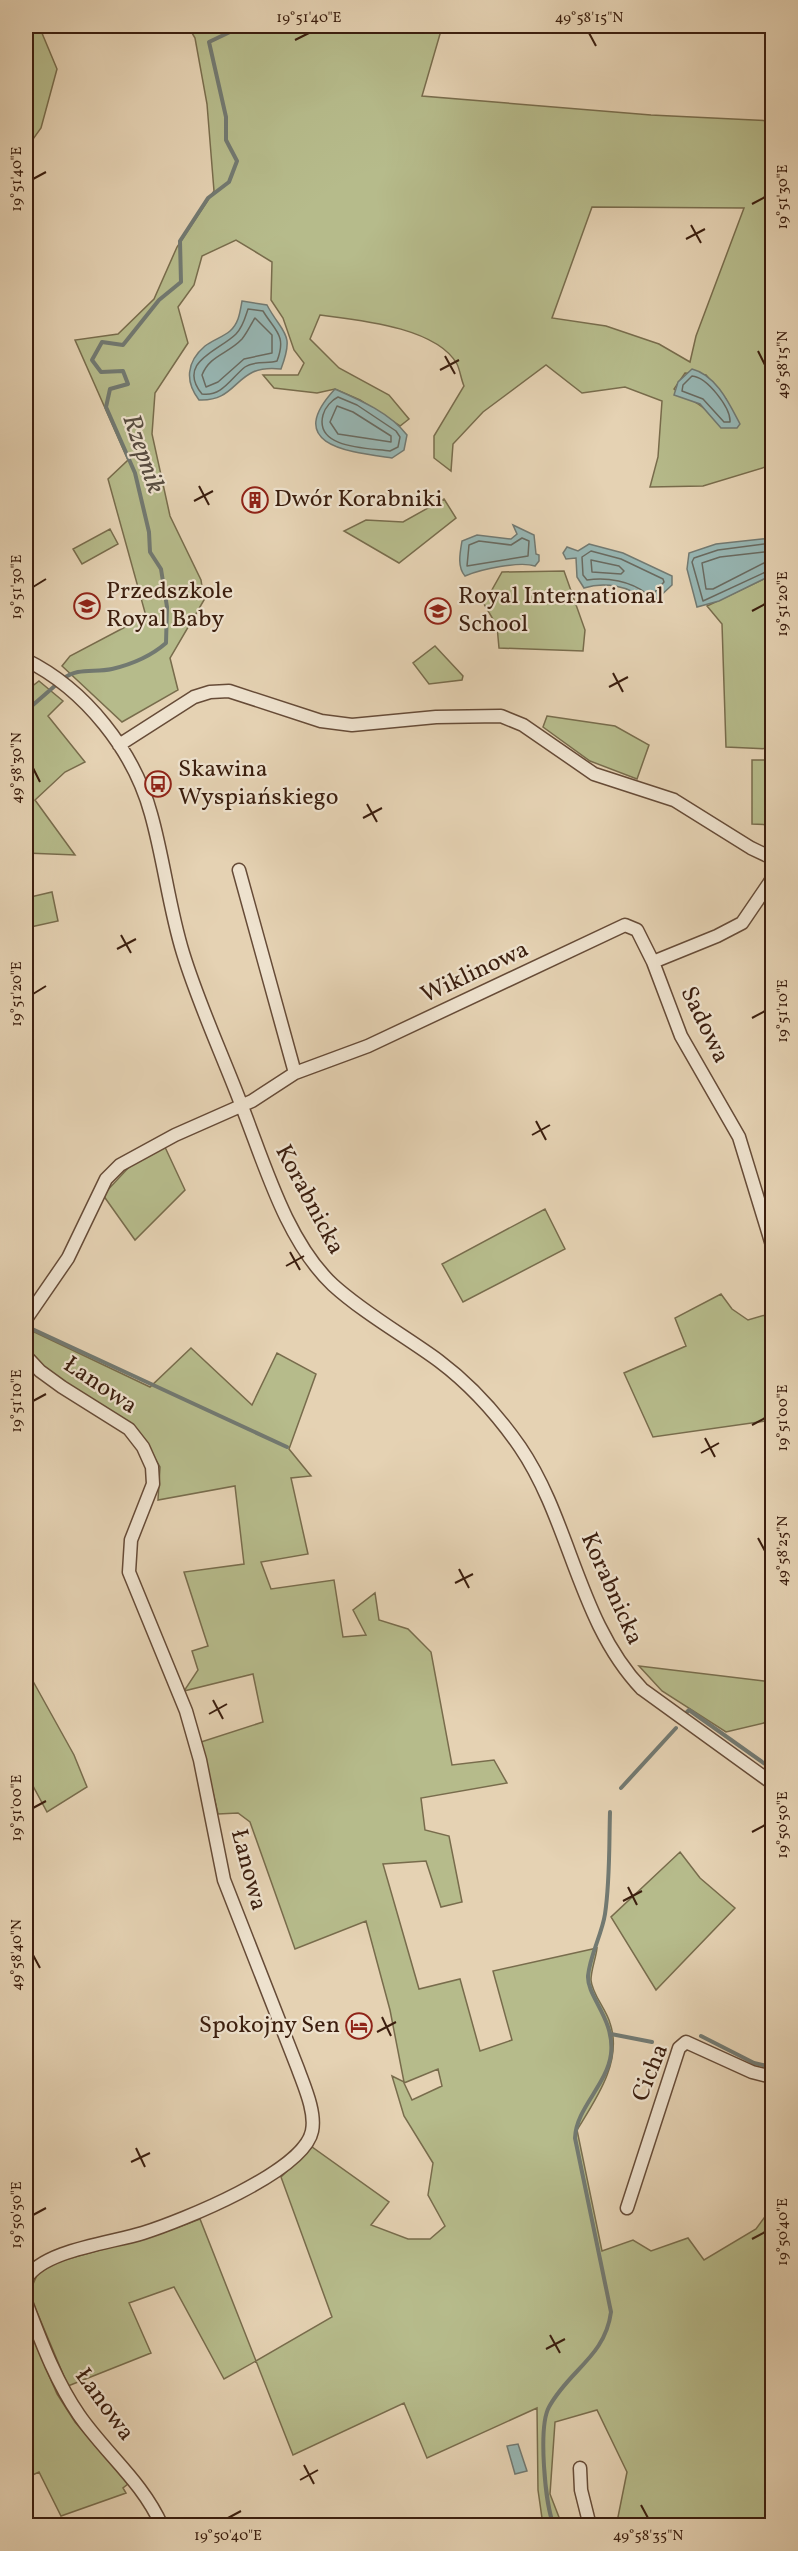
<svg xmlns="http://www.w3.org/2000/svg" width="798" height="2551" font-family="Vollkorn,serif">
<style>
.green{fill:#b6bb8b;stroke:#786c4c;stroke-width:1.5;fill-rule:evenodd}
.water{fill:#97b6b3;stroke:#727971;stroke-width:1.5}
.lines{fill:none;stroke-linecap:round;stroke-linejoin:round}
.shore{stroke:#696a60;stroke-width:1.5}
.stream{stroke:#727971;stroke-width:4}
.minor-casing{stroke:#664b37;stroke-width:15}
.minor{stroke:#eee2ce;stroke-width:12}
.ticks{fill:none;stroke:#3b1e0e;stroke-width:2}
.labels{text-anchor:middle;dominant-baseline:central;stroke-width:4.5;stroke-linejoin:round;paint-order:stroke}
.poi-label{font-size:24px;fill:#3b1e0e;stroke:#eee2ce;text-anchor:start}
.street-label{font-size:24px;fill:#3b1e0e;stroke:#eee2ce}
.water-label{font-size:26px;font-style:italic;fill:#574c40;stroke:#eee2ce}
.neatline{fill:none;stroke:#3b1e0e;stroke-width:2}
.ticks-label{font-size:15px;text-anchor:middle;fill:#3b1e0e}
</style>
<rect width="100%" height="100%" fill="#e5d2b3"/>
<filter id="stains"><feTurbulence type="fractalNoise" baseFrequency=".00333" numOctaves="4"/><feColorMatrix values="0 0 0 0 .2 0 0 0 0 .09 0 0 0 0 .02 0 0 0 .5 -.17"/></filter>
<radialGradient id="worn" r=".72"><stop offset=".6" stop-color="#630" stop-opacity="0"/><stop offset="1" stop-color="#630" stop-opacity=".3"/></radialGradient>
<path class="green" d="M26,26h13l18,43 -16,59 -15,21z
M188,26h257l-5,8 -18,62 229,19 121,6v344l-69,21 -53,1 8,-30 4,-56 -37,-14 -43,6 -36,-28 -63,47 -30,32 -2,27 -17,-13v-22l30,-50c-3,-7 -4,-16 -7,-22 -21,-37 -99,-44 -137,-49l-10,24 29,29 50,27 20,24 -9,7 -40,-26 -25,-11 -18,4 -43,-5 -11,-13h35l6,-12 -10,-13 -11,-32 -12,-18 1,-38 -36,-22 -34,16 -8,29 -16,22 10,36 -33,50 -3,41 18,82 31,64 3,20 -34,58 8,32 -56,32 -60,-56 8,-10 76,-40 -38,-137 20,-19 -53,-120 43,-6 36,-35 23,-52 37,-56 -7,-87 -12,-66zM592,207l152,1 -48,128 -6,26 -31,-18 -53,-18 -54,-8zM685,373l21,2 20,24 -20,11c-9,-9 -22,-13 -32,-21z
M637,26h120l6,7z
M444,499l12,19 -57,45 -55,-32 22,-11 37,2z
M110,529l8,15 -36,20 -9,-15z
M564,571l21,59 -2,21 -84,-3 -2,-22 -13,-22 18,-32z
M772,575v174l-46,-2 -4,-123 -15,-18z
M435,646l28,30 -1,4 -33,4 -16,-21z
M39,681l24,20 -15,15 37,46 -20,10 -30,28 40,55 -49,-2v-162z
M547,716l68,10 34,19 -12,34 -47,-18 -47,-34z
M752,760h20v65l-20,-1z
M52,892l6,29 -32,7v-30z
M164,1145l21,45 -50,50 -32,-45 27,-29z
M545,1209l20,40 -102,53 -21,-38z
M721,1294l11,15 16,11 24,-7v107l-119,17 -29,-64 62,-27 -11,-28z
M28,1329l122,58 41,-39 61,57 25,-52 39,21 -27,75 22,27 -20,2 17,76 -47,8 10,27 63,-9 9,57 23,-2 -13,-25 22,-17 4,27 29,9 23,23 21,113 42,-5 13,23 -86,15 4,32 24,6 13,66 -21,5 -15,-46 -43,3 36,125 41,-10 20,72 32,-11 -19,-69 104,-23c-1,10 -6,22 -6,32 1,14 15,29 19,43 13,38 -14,76 -33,107l25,121 31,-11 18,11 37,-13 16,22 52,-31 16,-22v318h-170l15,-3 10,-50 -30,-62 -42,12 -5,72 12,31h-19l-5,-35 -1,-82 -110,50 -23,-55 -111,52 -37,-94 -32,18 -50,-92 -45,16 22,50 -83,33 -39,-93 9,-20 15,-10 109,-30 38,-14 56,142 76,-44 -51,-140 31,-30 77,55 -18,23 37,14h22l15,-13 -17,-31 5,-32 -29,-47 -12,-40 12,6 -14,-72 -24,-89 -71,28 -45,-127 -12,-9 -20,1 -17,-72 62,-20 -10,-48 -69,17 14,-21 -6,-19 16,-5 -24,-74 60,-8 -9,-78 -77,14 2,-33 -17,-28 -102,-72c-10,-12 -18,-21 -13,-38zM438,2069l4,17 -30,14 -8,-17z
M639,1666l133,16v39l-46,11 -64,-41z
M29,1674l45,81 13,32 -40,25 -21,-39v-98z
M680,1852l20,26 35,30 -79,82 -45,-73z
M26,2322l31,72 18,28 53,62 -5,4 3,5 -65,23 -22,-44 -13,6z"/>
<path class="water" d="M242,301l25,4c16,30 28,27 14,64 -47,-6 -41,33 -82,31 -14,-18 -13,-38 6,-54 8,-6 18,-9 25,-15 9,-8 10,-19 12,-30z
M692,369c24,6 37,34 48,55l-3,4h-16l-21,-24 -26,-9 4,-13z
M335,389c25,11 55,24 72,46l-3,15 -12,8c-41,-6 -110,-12 -57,-69z
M513,525l21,10 2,19 3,1v6l-4,5c-15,-5 -54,3 -70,10 -8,-9 -5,-23 -3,-35l15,-6 34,4 6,-5z
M772,538v37l-53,26 -22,6 -10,-38 2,-16 27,-9z
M589,544l34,9 49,23v9l-15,14 -13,2c-13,-16 -41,-19 -60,-13l-7,-11 -1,-19 -10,1 -3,-6 4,-6 11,4z
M518,2444l9,27 -12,3 -8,-28z"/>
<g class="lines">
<path class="shore" d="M248,309l15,2c12,20 24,24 14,50 -9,3 -22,-1 -32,6 -14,11 -23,30 -43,27 -26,-32 17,-43 34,-60 7,-7 9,-16 12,-25z
M255,318l17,17v18l-28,6 -26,23 -12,5 -4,-12c8,-20 26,-21 40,-36 5,-6 9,-15 13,-21z
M692,376c15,1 39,32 38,46h-6l-21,-23 -21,-8 1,-6z
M338,397l19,8 39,26 4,6 -2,10 -8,4c-21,-3 -76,-2 -67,-36 2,-8 9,-15 15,-18z
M337,406l16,6 38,24v6l-53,-8 -8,-12z
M522,538l7,3 -1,15 -61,10 2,-21 10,-4 32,4z
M772,543l-54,7 -24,8 -2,4 11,39 69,-32
M591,551l30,8 42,20 1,3 -10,11 -7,1c-16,-13 -40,-17 -60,-14l-4,-5 -1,-18z
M772,551l-52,6 -18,6 4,26h7l51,-26 8,-2
M591,560l28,6 5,5 -3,3 -29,-2z"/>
<path class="stream" d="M63,679c15,-12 31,-6 49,-10 21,-5 38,-12 54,-26l1,-36 -6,-38 -11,-17 -1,-20 -14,-59 -29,-66 4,-18 18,-5 -5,-13 -22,1 -9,-12 10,-18 21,3 36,-45 22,-18 -1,-41 28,-43 21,-16 8,-21 -11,-21v-23l-17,-75 23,-11 2,-5
M26,711l31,-27
M27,1323l3,5 257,119
M687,1712l2,-2 83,59
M621,1788l55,-60
M611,2034l41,8
M701,2036l53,27 18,4
M554,2526c-9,-21 -16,-99 -5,-119 20,-37 56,-50 62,-95l-36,-174c1,-30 32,-53 36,-84 4,-35 -24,-57 -23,-78 2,-21 14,-42 17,-62 5,-33 4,-68 5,-102"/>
<g class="minor-casing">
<path id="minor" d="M26,660c59,29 108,91 125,154 13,46 18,94 32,139 16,52 39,101 58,151 23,58 45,137 92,181 32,29 72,51 106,76 32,24 58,53 81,86 51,75 58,175 122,242l130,94
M119,745l75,-48 16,-5 19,-1 92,30 31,4 84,-8 65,-1 22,9 71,49 80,26 77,48 21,10
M772,879l-30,44 -25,13 -64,26 28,74 58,101 33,108
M295,1073l73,-27 257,-121 12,5 16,32
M26,1319l42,-61 38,-79 14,-14 55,-30 77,-34 43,-28 -56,-203
M26,1356l14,15 22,16 67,42 14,18 9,20 1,17 -22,56 -2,32 57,139 14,49 24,120 74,189c6,17 18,43 14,62 -8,41 -131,90 -169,102 -32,10 -100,17 -117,46
M627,2208l52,-160 7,-6 66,30 20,5
M26,2302c15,39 29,78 53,113 27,39 63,66 83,111
M580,2468l1,22 9,36"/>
</g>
<use href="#minor" class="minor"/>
</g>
<path class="ticks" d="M589,33l7,13M295,40l14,-7M33,179l13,-7M752,204l13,-7M691,225l10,18M686,239l19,-10M758,351l7,14M445,356l10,18M440,370l19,-10M199,486l10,19M194,501l19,-10M33,587l13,-8M752,611l13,-7M613,673l10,19M609,687l19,-10M33,768l7,14M367,804l10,18M363,818l19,-10M121,935l10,18M117,949l19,-10M33,994l13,-8M752,1018l13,-7M536,1121l10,19M532,1135l18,-10M290,1252l10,18M286,1266l18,-10M33,1401l13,-7M752,1425l13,-7M705,1438l10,19M701,1453l18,-10M758,1538l7,13M459,1569l10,19M455,1583l18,-9M213,1700l10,19M209,1714l18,-10M33,1808l13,-7M752,1832l13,-7M628,1887l9,18M623,1901l19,-10M33,1955l7,13M382,2017l9,19M377,2032l19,-10M136,2148l9,19M131,2162l19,-9M33,2215l13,-7M752,2239l13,-7M550,2335l10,18M546,2349l19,-10M304,2465l10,19M300,2480l18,-10M641,2505l7,13M228,2518l13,-7"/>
<defs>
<g id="building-ring" transform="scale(1.35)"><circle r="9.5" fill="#eee2ce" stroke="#8f2418" stroke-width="1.5"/><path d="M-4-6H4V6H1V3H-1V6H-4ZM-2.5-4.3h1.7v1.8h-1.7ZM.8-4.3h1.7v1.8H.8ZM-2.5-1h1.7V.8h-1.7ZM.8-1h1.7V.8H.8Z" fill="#8f2418"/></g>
<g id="school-ring" transform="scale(1.35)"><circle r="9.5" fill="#eee2ce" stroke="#8f2418" stroke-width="1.5"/><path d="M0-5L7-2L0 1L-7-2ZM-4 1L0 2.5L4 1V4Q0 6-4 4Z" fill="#8f2418"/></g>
<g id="bus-ring" transform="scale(1.35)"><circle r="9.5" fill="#eee2ce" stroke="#8f2418" stroke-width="1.5"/><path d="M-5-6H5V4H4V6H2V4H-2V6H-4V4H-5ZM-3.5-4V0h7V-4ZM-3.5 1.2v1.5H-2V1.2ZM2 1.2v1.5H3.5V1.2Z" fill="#8f2418"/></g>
<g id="hotel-ring" transform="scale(1.35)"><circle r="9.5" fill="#eee2ce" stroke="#8f2418" stroke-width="1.5"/><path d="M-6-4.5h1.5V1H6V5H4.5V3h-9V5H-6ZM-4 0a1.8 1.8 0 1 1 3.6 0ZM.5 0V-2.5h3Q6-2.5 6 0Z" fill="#8f2418"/></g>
</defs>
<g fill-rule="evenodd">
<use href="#building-ring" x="255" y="500"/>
<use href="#school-ring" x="87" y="606"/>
<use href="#school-ring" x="438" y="611"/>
<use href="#bus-ring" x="158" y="784"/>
<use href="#hotel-ring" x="359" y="2026"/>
</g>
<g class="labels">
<g class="poi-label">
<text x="274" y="500">Dwór Korabniki</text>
<text x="106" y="592">Przedszkole<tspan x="106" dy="28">Royal Baby</tspan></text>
<text x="458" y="597">Royal International<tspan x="458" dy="28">School</tspan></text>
<text x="178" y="770">Skawina<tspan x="178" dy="28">Wyspiańskiego</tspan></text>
<text x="340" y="2026" text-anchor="end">Spokojny Sen</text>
</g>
<g class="street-label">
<text transform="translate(475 973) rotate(-25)">Wiklinowa</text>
<text transform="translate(704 1025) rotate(64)">Sadowa</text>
<text transform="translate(309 1200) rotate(62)">Korabnicka</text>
<text transform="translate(100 1386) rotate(34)">Łanowa</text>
<text transform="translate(611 1589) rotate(66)">Korabnicka</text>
<text transform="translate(248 1870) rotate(75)">Łanowa</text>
<text transform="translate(651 2073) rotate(-68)">Cicha</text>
<text transform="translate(104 2405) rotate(54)">Łanowa</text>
</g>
<g class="water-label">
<text transform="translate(143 454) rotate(71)">Rzepnik</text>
</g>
</g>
<rect width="798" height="2551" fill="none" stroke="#e5d2b3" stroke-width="66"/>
<rect x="33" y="33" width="732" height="2485" class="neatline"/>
<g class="ticks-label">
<text x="309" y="22">19°51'40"E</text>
<text x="589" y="22">49°58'15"N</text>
<text transform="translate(16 179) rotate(-90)" y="5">19°51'40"E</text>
<text transform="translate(782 197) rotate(-90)" y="5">19°51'30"E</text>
<text transform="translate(782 365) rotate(-90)" y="5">49°58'15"N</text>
<text transform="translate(16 587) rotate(-90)" y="5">19°51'30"E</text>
<text transform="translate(782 604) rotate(-90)" y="5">19°51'20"E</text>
<text transform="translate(16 768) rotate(-90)" y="5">49°58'30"N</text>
<text transform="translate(16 994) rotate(-90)" y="5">19°51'20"E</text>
<text transform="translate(782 1011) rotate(-90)" y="5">19°51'10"E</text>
<text transform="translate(16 1401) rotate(-90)" y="5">19°51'10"E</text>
<text transform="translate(782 1418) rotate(-90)" y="5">19°51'00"E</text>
<text transform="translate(782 1551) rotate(-90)" y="5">49°58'25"N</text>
<text transform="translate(16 1808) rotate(-90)" y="5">19°51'00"E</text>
<text transform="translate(782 1825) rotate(-90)" y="5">19°50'50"E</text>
<text transform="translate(16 1955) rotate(-90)" y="5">49°58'40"N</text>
<text transform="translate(16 2215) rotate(-90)" y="5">19°50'50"E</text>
<text transform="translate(782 2232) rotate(-90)" y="5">19°50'40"E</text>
<text x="228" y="2540">19°50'40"E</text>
<text x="648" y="2540">49°58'35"N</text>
</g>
<rect width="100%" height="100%" filter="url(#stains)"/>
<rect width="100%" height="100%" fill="url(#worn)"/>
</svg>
